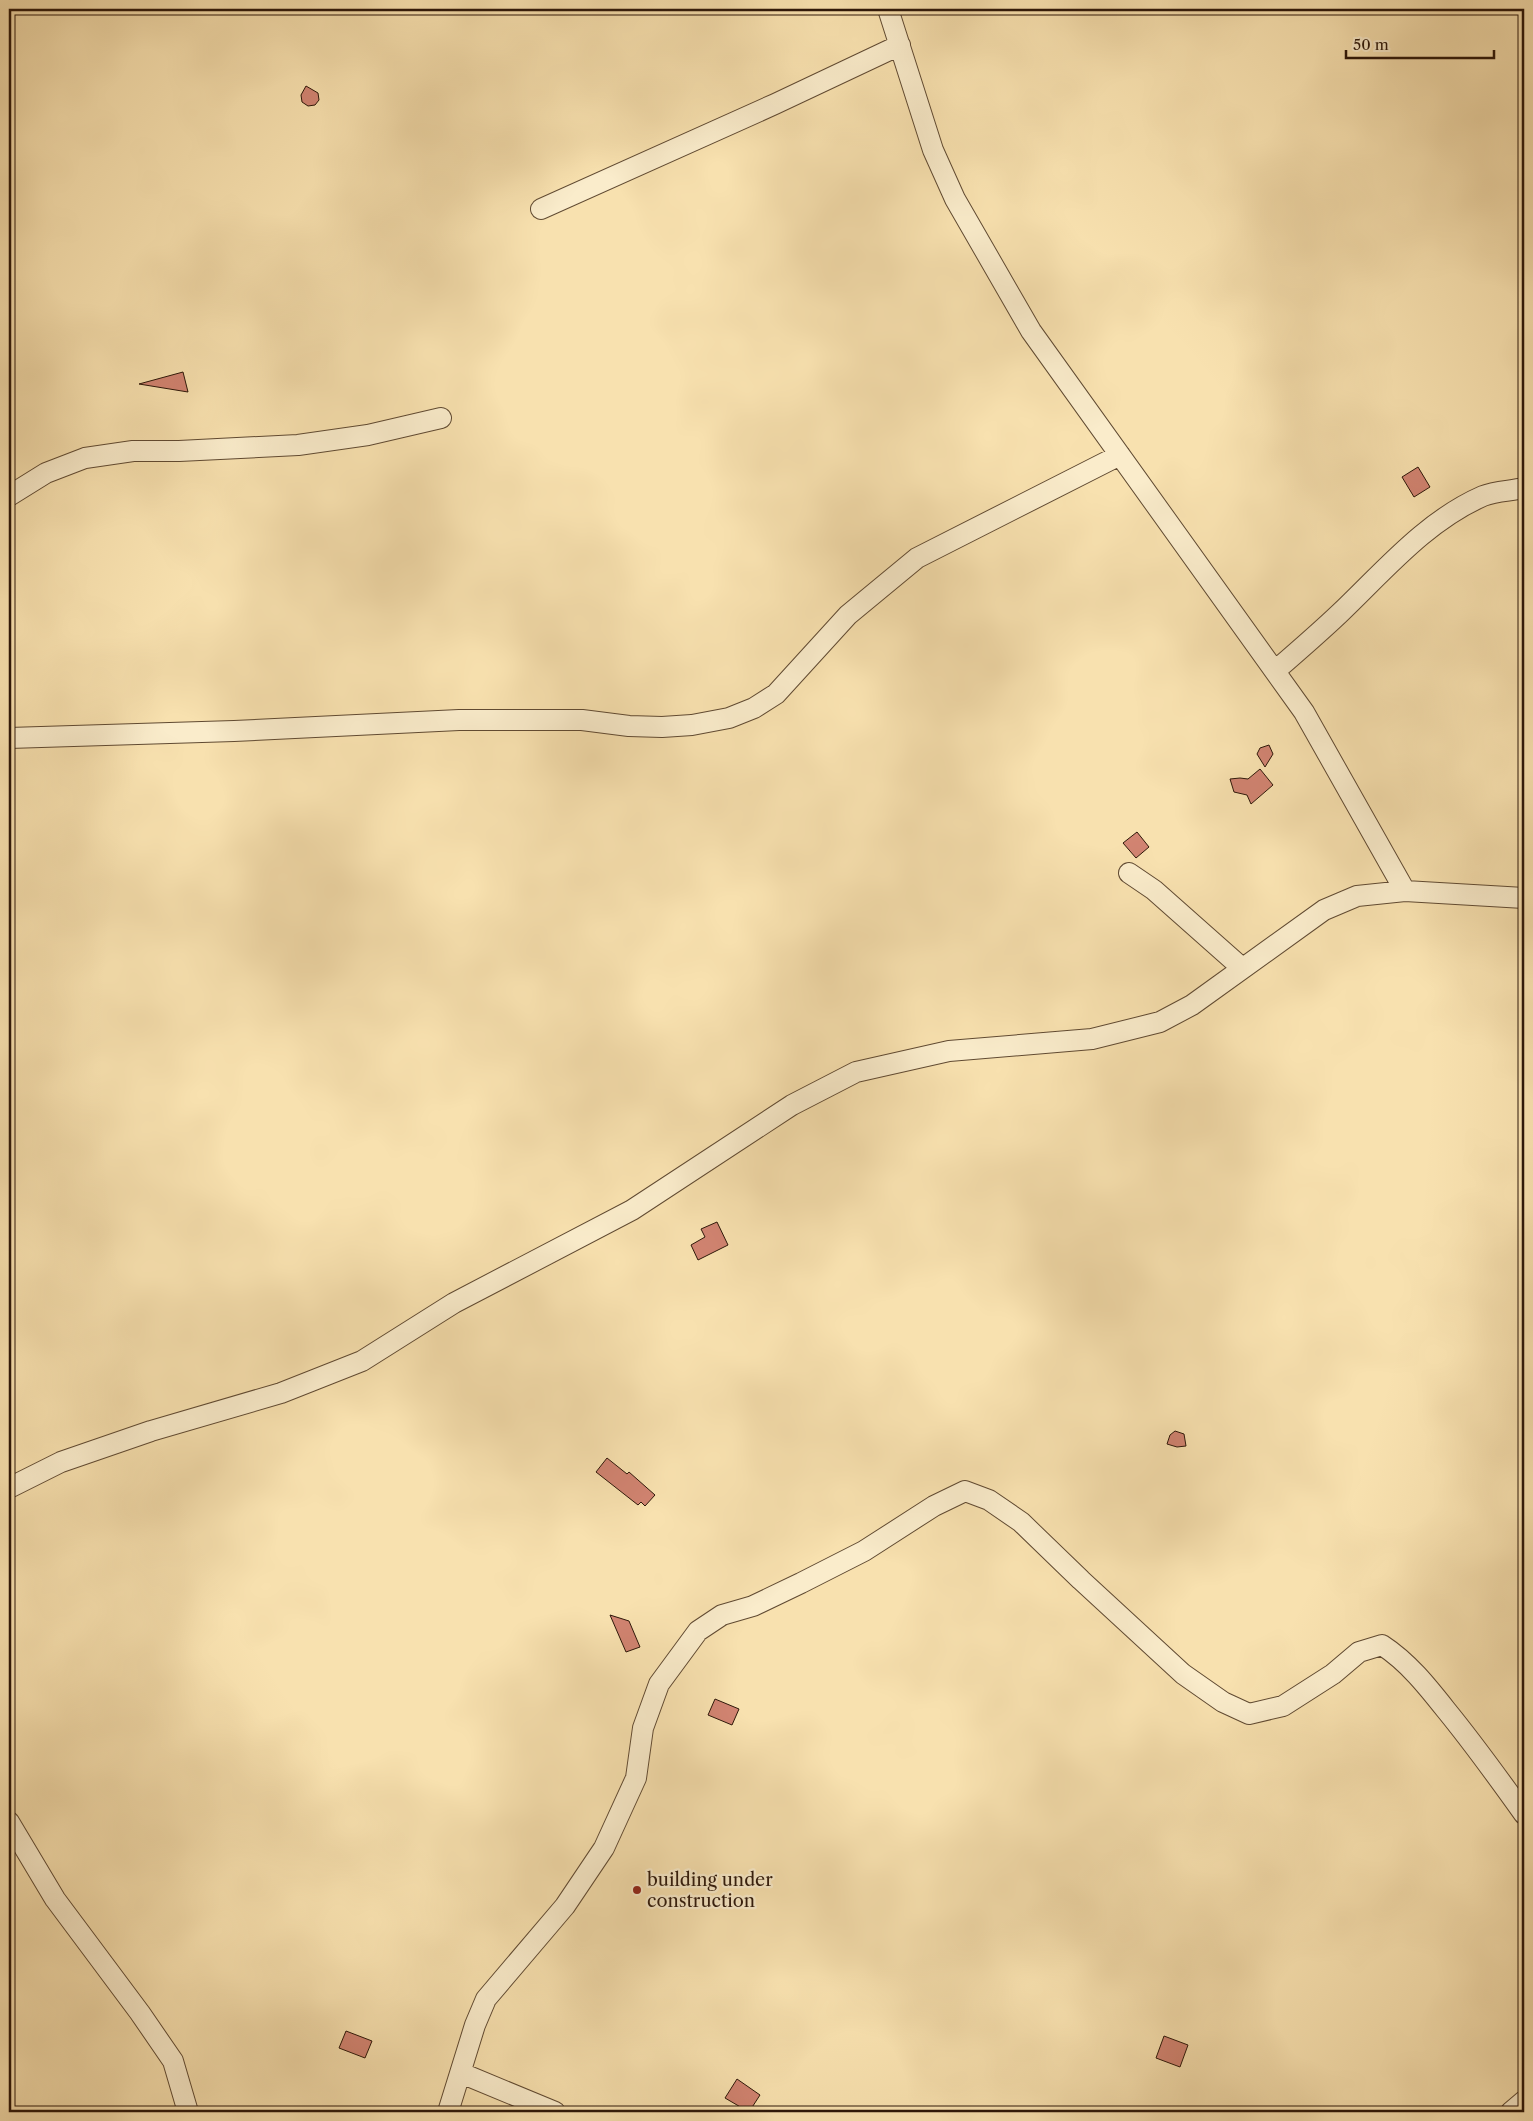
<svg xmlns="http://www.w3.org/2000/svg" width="1533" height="2121" font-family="'Libre Caslon Text',serif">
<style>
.building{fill:#d28472;stroke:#2d1709}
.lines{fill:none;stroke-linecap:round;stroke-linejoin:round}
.minor-casing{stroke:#604a32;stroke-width:22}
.minor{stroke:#faeccb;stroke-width:20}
.poi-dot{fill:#8f2418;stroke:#faeccb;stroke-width:2}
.labels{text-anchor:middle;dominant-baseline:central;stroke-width:4.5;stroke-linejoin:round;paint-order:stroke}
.poi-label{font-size:18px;fill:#2d1709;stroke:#faeccb;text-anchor:start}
</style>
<rect width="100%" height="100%" fill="#f8e1af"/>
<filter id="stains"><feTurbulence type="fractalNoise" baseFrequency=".004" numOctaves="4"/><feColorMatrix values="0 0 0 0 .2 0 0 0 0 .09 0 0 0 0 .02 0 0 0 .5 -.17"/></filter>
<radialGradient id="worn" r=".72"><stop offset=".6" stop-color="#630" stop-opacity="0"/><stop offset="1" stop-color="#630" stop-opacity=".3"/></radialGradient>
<path class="building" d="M306,86l12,7 1,7 -4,5 -7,1 -6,-4 -1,-7z
M183,372l5,20 -49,-8z
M1418,467l12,20 -16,10 -12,-20z
M1269,745l4,9 -8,13 -8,-13 3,-6z
M1260,769l13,16 -22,19 -4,-9 -13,-3 -4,-13 10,-1 8,1z
M1137,832l12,15 -13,11 -13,-15z
M717,1222l11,23 -30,15 -7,-15 14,-8 -4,-8z
M1175,1431l9,3 2,12 -9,1 -10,-3 3,-9z
M607,1458l20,16 2,-2 26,23 -10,11 -4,-4 -3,3 -42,-33z
M610,1615l19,6 11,26 -14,5z
M715,1699l24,10 -7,16 -24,-10z
M346,2031l26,10 -7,17 -26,-10z
M1164,2036l24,9 -8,22 -24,-9z
M737,2079l23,16 -11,17 -24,-14z"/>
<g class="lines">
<g class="minor-casing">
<path id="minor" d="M888,9l45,141 22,49 76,132 273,381 101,179
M541,209l234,-105 125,-59
M9,496l37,-23 39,-15 48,-7h46l119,-6 70,-10 73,-17
M1275,671c22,-19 44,-38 65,-58 45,-43 86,-92 143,-117 12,-5 28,-5 41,-8
M9,738l225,-7 225,-11h123l47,6 33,1 30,-2 37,-7 25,-10 22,-14 72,-79 69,-57 203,-103
M1129,873l25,17 88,78
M9,1488l52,-26 90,-31 130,-38 81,-32 92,-58 178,-93 160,-105 64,-33 93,-21 143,-12 68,-17 32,-17 132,-95 33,-14 48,-5 119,7
M9,1822l46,77 85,114 33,48 15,51
M461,2073l94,39
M448,2112l27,-87 11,-26 79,-93 39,-58 32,-70 7,-50 16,-44 39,-53 24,-16 31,-9 48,-23 63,-32 70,-45 31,-15 24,9 32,22 60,58 102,94 40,28 26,12 34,-8 50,-32 26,-22 23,-7c26,17 45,41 64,65 27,33 53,69 78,104
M1511,2112l13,-11"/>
</g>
<use href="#minor" class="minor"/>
</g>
<circle class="poi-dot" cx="637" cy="1890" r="5"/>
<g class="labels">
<g class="poi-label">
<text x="647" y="1880">building under<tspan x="647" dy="21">construction</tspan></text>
</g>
</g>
<rect width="1533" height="2121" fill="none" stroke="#f8e1af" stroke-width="30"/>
<rect x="10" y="10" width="1513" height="2101" fill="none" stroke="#2d1709" stroke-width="2.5"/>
<rect x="15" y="15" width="1503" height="2091" fill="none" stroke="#2d1709"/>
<path d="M1346 50v8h148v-8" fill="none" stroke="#2d1709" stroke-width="2.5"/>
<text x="1353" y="50" font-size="15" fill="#2d1709" stroke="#faeccb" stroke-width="4" paint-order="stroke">50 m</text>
<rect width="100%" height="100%" filter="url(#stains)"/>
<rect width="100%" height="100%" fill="url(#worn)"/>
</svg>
